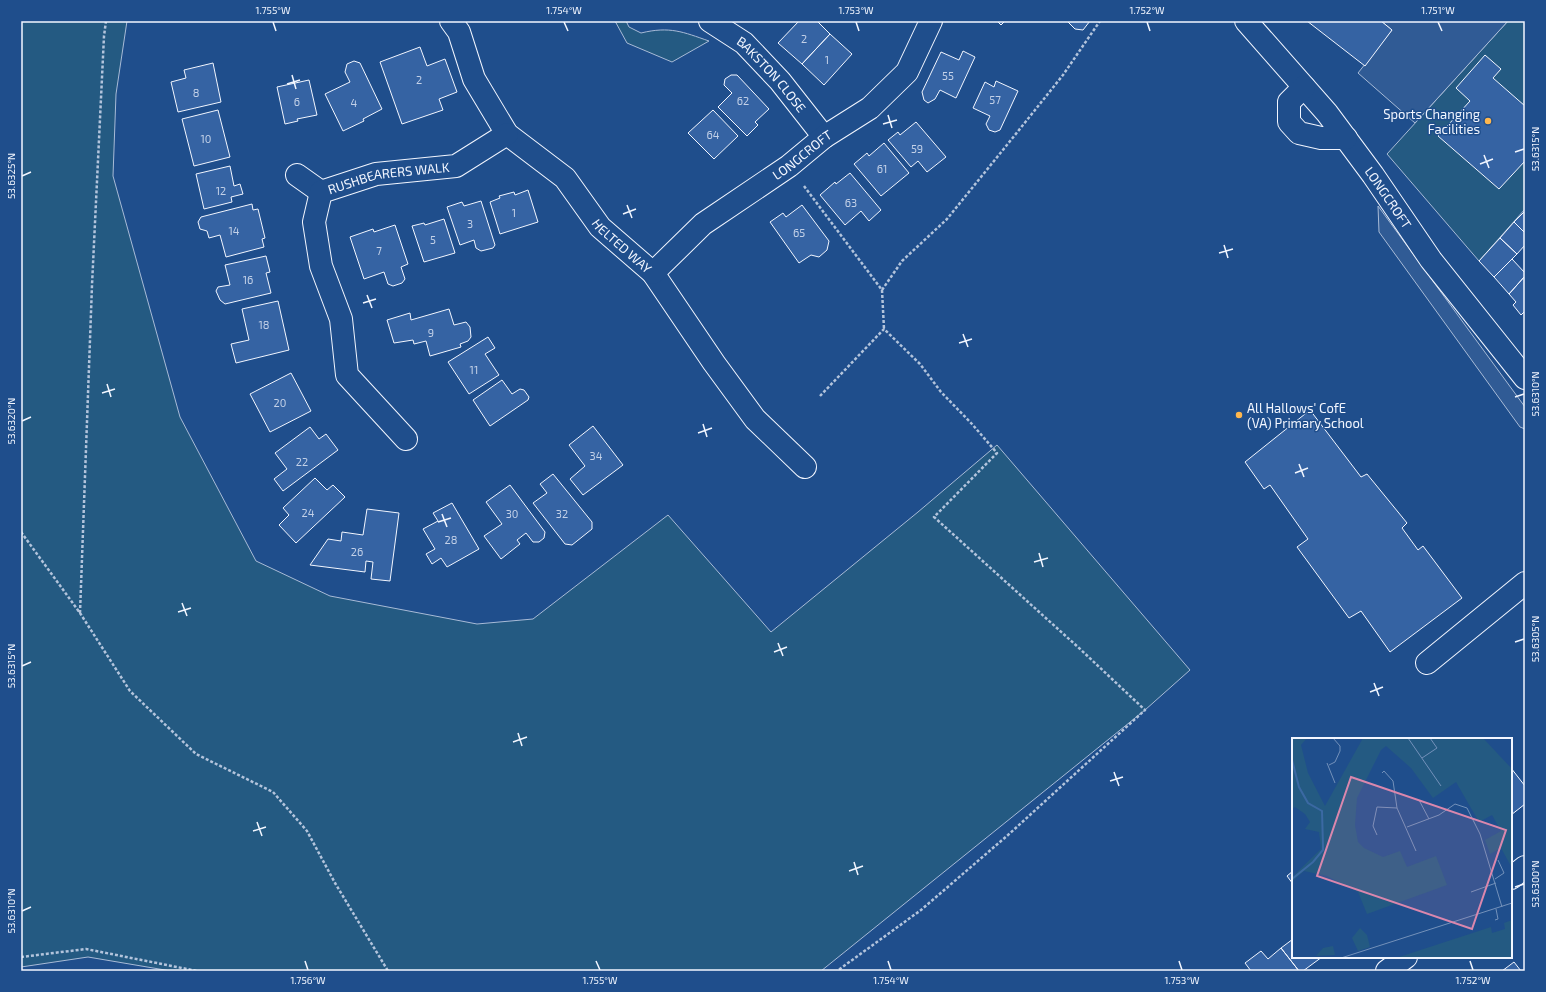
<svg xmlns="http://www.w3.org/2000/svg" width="1546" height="992" font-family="'Exo 2',sans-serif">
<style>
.green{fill:#245a82;stroke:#a8bbd7}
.parking{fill:#305b95;stroke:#a8bbd7}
.building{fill:#3563a3;stroke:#f2f6ff}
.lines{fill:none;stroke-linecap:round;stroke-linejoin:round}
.minor-casing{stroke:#f2f6ff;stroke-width:24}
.path{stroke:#b3c4dc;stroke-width:2.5;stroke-dasharray:3 2;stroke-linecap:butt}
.minor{stroke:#1f4e8c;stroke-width:22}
.ticks{fill:none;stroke:#f2f6ff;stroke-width:1.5}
.poi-dot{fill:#ffb74d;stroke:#1f4e8c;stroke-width:1.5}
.labels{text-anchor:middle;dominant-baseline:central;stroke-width:3;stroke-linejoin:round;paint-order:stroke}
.number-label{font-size:11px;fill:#c3d1e8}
.street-label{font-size:13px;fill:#f2f6ff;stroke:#1f4e8c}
.poi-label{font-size:13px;fill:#f2f6ff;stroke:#1f4e8c;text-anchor:end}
.inset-river{fill:none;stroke:#3b69a3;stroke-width:2}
.inset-road{fill:none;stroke:#7391ba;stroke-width:1}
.view{fill:#da87ad;fill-opacity:0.15;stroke:#da87ad;stroke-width:2}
.inset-edge{fill:none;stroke:#f2f6ff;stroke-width:2}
.neatline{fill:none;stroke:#f2f6ff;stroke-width:1.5}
.ticks-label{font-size:10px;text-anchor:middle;fill:#f2f6ff}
</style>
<rect width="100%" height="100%" fill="#1f4e8c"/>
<path class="green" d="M21,21h106l-11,73 -3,82 67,241 76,144 74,35 147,28 56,-5 135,-104 103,117 147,-120 79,-67 193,225 -45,40 -324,261h-650l-83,-14 -67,10z
M615,21h11l3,6 12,6c29,-7 42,-1 68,8l-37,21 -45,-19z
M1508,21h17v188l-46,52 -92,-107z"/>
<path class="parking" d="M1381,21h127l-93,102 -57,-50 34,-43z
M1378,206l147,201v22l-5,-2 -141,-195z"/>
<path class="building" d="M799,21h18l13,13 -28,30 -24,-21z
M997,21h8l-4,4z
M1067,21h23l-7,9 -8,-1z
M1307,21h74l11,9 -27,36z
M830,34l22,20 -28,31 -22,-21z
M420,47l7,19 18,-7 12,33 -18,7 4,11 -41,14 -22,-62z
M963,51l12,6 -19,41 -16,-8 -5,9 -7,4 -4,-3 -2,-8 19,-40 18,8z
M1485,55l16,14 -8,9 32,28v55l-26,28 -61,-53 32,-35 -14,-13z
M354,61l6,2 22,46 -19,10 1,2 -21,10 -18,-37 25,-12 -5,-10 2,-8z
M213,63l8,39 -43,10 -7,-30 15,-4 -2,-8z
M731,75h6l32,34 -14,13 3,3 -11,11 -29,-29 14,-14 -8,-8 1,-6z
M309,80l8,35 -20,4 1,2 -13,3 -8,-37z
M996,81l22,10 -18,39 -5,2 -6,-2 -3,-6 4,-8 -17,-8 12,-26 9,5z
M218,110l12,47 -36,9 -12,-47z
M713,110l25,26 -24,23 -26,-26z
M916,122l30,35 -19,15 -9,-11 -7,6 -23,-27 10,-8 2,3z
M884,143l25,30 -28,23 -27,-32 13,-11 2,3z
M230,166l4,20 6,-2 3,10 -12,3 1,5 -28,7 -8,-35z
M850,173l31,37 -12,11 -8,-10 -16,14 -25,-30 15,-13 1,2z
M528,190l10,32 -38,12 -10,-32 10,-4 -1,-2 15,-4 1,3z
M481,201l14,44 -2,3 -12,3 -5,-3 -2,-8 -14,5 -13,-38 15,-5 2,4z
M252,204l1,6 5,-1 7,29 -3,1 2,8 -38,10 -6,-22 -11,3 -2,-7 -7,-2 -2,-7 3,-5z
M802,205l27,36 -2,9 -8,7 -8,-2 -12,8 -29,-41 13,-9 3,4z
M1525,211v22l-11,-11z
M444,219l11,34 -31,9 -12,-36 12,-3 1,2z
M1514,222l11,11v12l-8,9 -17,-16z
M395,225l13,39 -7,3 4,12 -3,4 -9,3 -5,-2 -4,-12 -20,7 -14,-42 23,-8 1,3z
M1500,238l17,16 -23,23 -15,-16z
M266,256l4,16 -4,1 5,20 -46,11 -5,-4 -4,-9 2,-4 12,-2 -5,-20z
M1512,259l13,14v3l-16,18 -15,-17z
M1525,276v35l-4,4 -8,-10 3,-3 -7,-8z
M278,301l11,49 -53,13 -5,-19 18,-4 -7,-31z
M449,309l5,16 12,-3 4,5 1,10 -3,4 -8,3 1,3 -31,9 -4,-15 -12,3 -1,-4 -19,3 -7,-23 23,-7 1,7z
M488,337l7,11 -10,6 14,21 -30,19 -21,-32z
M291,373l20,38 -41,21 -20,-38z
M502,380l10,14 8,-5 4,1 5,7 -1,3 -38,26 -17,-26z
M1310,410l51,67 6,-3 40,49 -5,5 16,22 5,-4 39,52 -72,54 -29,-41 -12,7 -52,-71 11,-8 -38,-54 -6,4 -19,-27z
M593,426l30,39 -40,30 -13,-16 15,-13 -16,-21z
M310,427l9,12 7,-5 12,16 -55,41 -9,-12 13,-10 -12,-16z
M553,474l39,48v7l-20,16 -7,-1 -32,-41 14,-10 -7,-9z
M315,478l12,12 6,-5 12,12 -49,46 -17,-18 10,-10 -6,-7z
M510,485l35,47 -1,6 -5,4h-6l-7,-9 -9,7 3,4 -19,15 -17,-23 18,-12 -16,-22z
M452,503l27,46 -32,18 -6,-9 -9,6 -6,-10 9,-5 -12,-20 15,-8 -5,-8z
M367,509l32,4 -9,68 -19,-2 2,-17 -7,-1 -1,11 -55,-7 18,-26 13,2 1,-9 21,3z
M1511,768l14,18v18l-14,11z
M1293,871v13l-6,-8z
M1293,939v18h29l-19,14h-4l-18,-23z
M1281,948l18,23h-48l-6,-8 16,-12 7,8z
M1514,962l7,9h-19z"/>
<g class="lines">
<g class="minor-casing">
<g id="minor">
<path id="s1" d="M451,21l8,11 15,47 33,55 58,44 35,49 53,46 61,90 41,56 50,48"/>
<path id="s2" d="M710,21l34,22 36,38 44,56"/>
<path id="s3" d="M1246,21l81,92 46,62 58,85 94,118"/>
<path d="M1304,87l-15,15v20l10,11 22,5h25"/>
<path d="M297,175l24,17"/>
<path id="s4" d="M653,273l50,-49 86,-58 35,-29 46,-29 37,-36 24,-51"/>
<path id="s5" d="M406,439l-59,-64 -6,-56 -20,-53 -7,-44 7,-30 55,-18 80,-8 51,-32"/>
<path d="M1427,663l98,-80"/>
<path d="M1511,878l14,-11"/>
<path d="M1387,971l19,-14"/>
</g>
</g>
<path class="path" d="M804,186l78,104 2,39
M882,290l20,-29 45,-42 68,-84 48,-60 37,-54
M820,396l64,-67 36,35 21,28 31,32 25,29 -63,64 145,131 66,62 -137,125 -87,75 -84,61
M21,532l59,81 50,78 66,63 77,38 34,39 28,52 53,88
M80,613l12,-328 12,-249 2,-15
M21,957l65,-8 111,22"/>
<use href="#minor" class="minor"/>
</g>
<path class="ticks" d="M273,22l3,9M564,22l4,9M856,22l3,9M1147,22l3,9M1438,22l4,9M292,75l4,14M287,84l13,-4M888,115l4,13M883,124l14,-4M1515,152l9,-3M1484,155l5,13M1480,164l13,-5M22,176l9,-4M627,205l5,13M623,214l13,-5M1224,245l4,13M1219,253l14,-4M367,295l5,13M363,303l13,-4M963,334l5,13M959,343l13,-4M107,384l4,13M102,393l13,-4M1515,397l9,-3M22,421l9,-4M703,424l4,13M698,433l14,-5M1299,464l5,13M1295,473l13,-5M442,514l5,13M438,522l13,-4M1039,553l4,14M1034,562l14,-4M182,603l5,13M178,612l13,-4M1515,642l9,-3M778,643l5,13M774,652l13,-5M22,666l9,-4M1374,683l5,13M1370,692l13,-5M518,733l4,13M513,742l14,-5M1114,772l5,14M1110,781l13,-4M257,822l5,14M253,831l13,-4M854,862l4,13M849,871l14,-5M1515,887l9,-3M22,911l9,-4M305,961l3,9M596,961l4,9M888,961l3,9M1179,961l3,9M1470,961l3,9"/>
<g class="poi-dot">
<circle cx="1488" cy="121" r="4"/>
<circle cx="1239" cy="415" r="4"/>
</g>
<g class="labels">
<g class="number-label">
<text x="804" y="38">2</text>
<text x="827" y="59">1</text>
<text x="948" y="75">55</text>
<text x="419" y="79">2</text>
<text x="196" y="92">8</text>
<text x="995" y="99">57</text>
<text x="743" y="100">62</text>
<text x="297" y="101">6</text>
<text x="354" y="102">4</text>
<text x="713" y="134">64</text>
<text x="206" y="138">10</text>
<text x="917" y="148">59</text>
<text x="882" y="168">61</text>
<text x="221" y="190">12</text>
<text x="851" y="202">63</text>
<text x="514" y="212">1</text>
<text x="470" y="223">3</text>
<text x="234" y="230">14</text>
<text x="799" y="232">65</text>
<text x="433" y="239">5</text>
<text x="379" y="250">7</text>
<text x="248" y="279">16</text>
<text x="264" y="324">18</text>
<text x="431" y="332">9</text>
<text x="474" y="369">11</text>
<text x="280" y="402">20</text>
<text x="596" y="455">34</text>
<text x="302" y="461">22</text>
<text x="308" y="512">24</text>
<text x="512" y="513">30</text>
<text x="562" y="513">32</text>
<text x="451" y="539">28</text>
<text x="357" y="551">26</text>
</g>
<g class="street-label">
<text stroke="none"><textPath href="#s2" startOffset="82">BAKSTON CLOSE</textPath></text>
<text stroke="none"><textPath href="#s4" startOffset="191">LONGCROFT</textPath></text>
<text stroke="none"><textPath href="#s5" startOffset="345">RUSHBEARERS WALK</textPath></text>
<text stroke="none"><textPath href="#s3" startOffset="227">LONGCROFT</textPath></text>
<text stroke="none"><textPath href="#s1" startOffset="289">HELTED WAY</textPath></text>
</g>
<g class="poi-label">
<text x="1480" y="114">Sports Changing<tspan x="1480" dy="15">Facilities</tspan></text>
<text x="1247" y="408" text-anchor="start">All Hallows' CofE<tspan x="1247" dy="15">(VA) Primary School</tspan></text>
</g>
</g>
<g transform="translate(1292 738)">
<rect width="220" height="220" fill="#1f4e8c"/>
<path d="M0,0h15l-6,7 7,28 17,33 38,-68h120l29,31v99l-11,-20 -11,6 -5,-14 16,-9 -9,-16 -13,7 -23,-40 -23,16 -22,-30 -25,-22 -5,4 -24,48 -2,27 3,17 6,6 19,9 17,-6 7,16 29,-11 11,29 -80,29 -9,-22 -31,-16 -23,-5 -12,11v-5l29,-28 -2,-17 -14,-3 5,-7 -5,-8 -10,-7 -3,2zM220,182v38h-116l95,-31 1,6 13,-4 -1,-6zM68,190l7,7 3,12 -12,4 -6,-13zM41,208l2,9 -19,1 7,-8z" fill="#245a82"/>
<path class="inset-river" d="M0,22l7,27 9,16 14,8 1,35v4l-10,12 -21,17"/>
<path class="inset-road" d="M116,0l33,48M130,20l15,-10 -7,-10M35,25l8,20M37,27l6,-3 5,-11v-5l-7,-8M90,35l2,-2 9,10 4,27 19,43M127,62l10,19M115,89l32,-12 16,-11 12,4 13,26 22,73M85,97l-4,-9 4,-19 20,1M203,141l9,-6 -6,-13M179,154l25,-9M203,182l3,-1 -2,-10M49,220l171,-55"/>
<path class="view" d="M59,39l155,53 -34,99 -155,-53z"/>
<rect width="220" height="220" class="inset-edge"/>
</g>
<rect width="1546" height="992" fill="none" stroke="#1f4e8c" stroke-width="44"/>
<rect x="22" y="22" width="1502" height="948" class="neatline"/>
<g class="ticks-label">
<text x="273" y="14">1.755°W</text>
<text x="564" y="14">1.754°W</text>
<text x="856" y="14">1.753°W</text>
<text x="1147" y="14">1.752°W</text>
<text x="1438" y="14">1.751°W</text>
<text transform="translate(1535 149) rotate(-90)" y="4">53.6315°N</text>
<text transform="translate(11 176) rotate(-90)" y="4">53.6325°N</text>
<text transform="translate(1535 394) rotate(-90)" y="4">53.6310°N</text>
<text transform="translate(11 421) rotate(-90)" y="4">53.6320°N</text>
<text transform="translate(1535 639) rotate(-90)" y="4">53.6305°N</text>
<text transform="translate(11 666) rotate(-90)" y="4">53.6315°N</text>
<text transform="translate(1535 884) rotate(-90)" y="4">53.6300°N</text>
<text transform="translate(11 911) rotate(-90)" y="4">53.6310°N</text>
<text x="308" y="984">1.756°W</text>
<text x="600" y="984">1.755°W</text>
<text x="891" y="984">1.754°W</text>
<text x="1182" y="984">1.753°W</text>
<text x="1473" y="984">1.752°W</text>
</g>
</svg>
